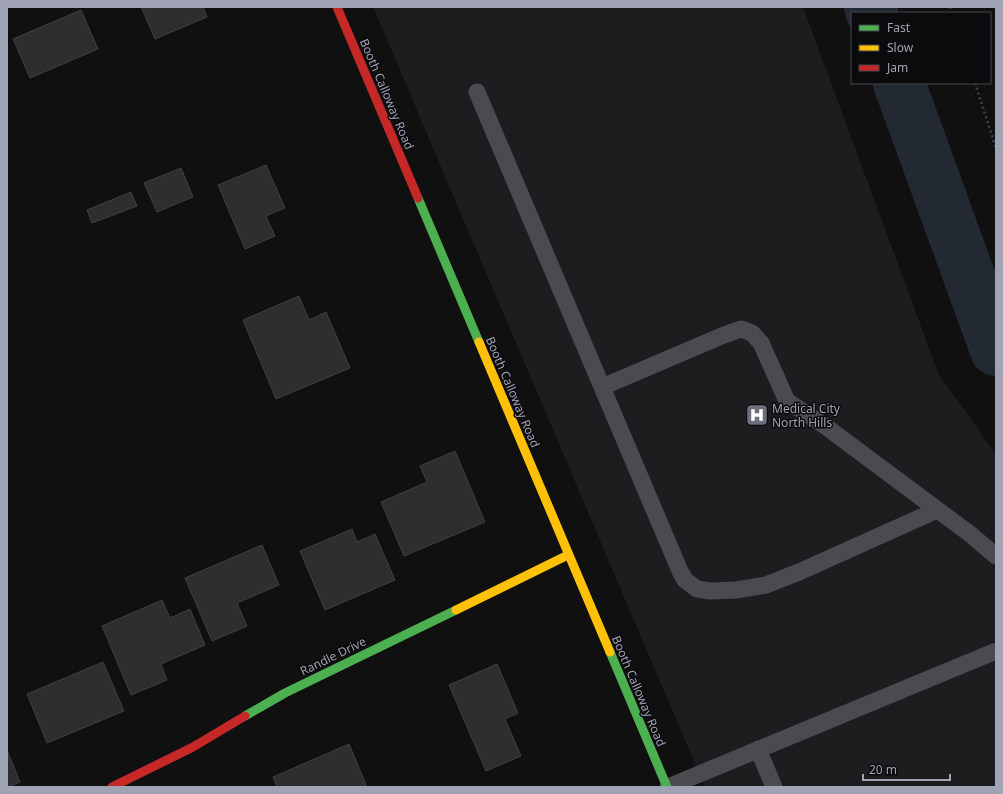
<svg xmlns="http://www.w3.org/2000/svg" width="1003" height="794" font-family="'Noto Sans',sans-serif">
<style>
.built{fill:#1d1d1f}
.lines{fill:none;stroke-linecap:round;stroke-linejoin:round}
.river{stroke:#232932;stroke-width:52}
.building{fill:#2e2e30;stroke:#3f3f44}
.path{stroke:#45464b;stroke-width:2.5;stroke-dasharray:2 3;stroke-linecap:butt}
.lane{stroke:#4a4a50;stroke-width:17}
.fast{stroke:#4caf50;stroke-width:9}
.slow{stroke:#ffc107;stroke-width:9}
.jam{stroke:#c62828;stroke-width:9}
.labels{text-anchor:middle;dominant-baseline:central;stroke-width:3;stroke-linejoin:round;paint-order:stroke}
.street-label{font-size:12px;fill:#9fa3b3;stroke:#0b0a0c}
.poi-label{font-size:12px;fill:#9fa3b3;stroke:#0b0a0c;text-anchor:start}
</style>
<rect width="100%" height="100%" fill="#101010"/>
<path class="built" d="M373,7h430l136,368 57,79v333h-291z"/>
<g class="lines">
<path class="river" d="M870,7l2,6
M899,83l97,267"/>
</g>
<path class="building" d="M141,7h62l4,10 -52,22z
M81,10l17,39 -68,29 -17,-39z
M266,165l19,43 -19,8 9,20 -30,13 -27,-64z
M181,168l12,29 -36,15 -13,-29z
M131,192l6,14 -45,17 -5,-13z
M299,296l10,24 17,-8 24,56 -74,31 -33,-79z
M455,451l30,71 -81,34 -23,-54 46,-20 -7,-16z
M352,529l5,13 18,-8 20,46 -70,30 -25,-59z
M262,545l17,40 -42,18 10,23 -35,15 -27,-63z
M162,600l8,18 20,-9 15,36 -44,19 6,16 -36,15 -29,-69z
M103,662l21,49 -77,32 -20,-49z
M497,664l21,49 -13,6 16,37 -35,15 -37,-86z
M349,744l18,43h-90l-4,-10z
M7,750l13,32 -11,5h-2z"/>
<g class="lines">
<path class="path" d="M950,7l2,6
M975,83l21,65"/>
<path class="lane" d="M477,92l125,295 122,-52 17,-6 11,4 9,10 26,58 38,25 145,108 26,22
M602,387l78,184 5,9 12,9 13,2 26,-1 30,-5 33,-13 138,-62
M758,749l16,38
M668,787l328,-136"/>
<path class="fast" d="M418,198l61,144
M610,652l57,135
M245,716l40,-23 171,-83"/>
<path class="slow" d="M479,342l131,310
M456,610l112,-55"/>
<path class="jam" d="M337,7l81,191
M112,787l81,-40 52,-31"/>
</g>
<defs>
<g id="hospital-square" transform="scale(1.15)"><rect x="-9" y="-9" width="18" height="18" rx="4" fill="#6d707a" stroke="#0b0a0c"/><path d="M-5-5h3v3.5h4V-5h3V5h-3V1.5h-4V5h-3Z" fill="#fff"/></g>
</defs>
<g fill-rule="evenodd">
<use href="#hospital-square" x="757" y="415"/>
</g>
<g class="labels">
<g class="street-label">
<text transform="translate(387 94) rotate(67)">Booth Calloway Road</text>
<text transform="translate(513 392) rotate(67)">Booth Calloway Road</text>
<text transform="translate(333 656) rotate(-26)">Randle Drive</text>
<text transform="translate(639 691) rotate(67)">Booth Calloway Road</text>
</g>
<g class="poi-label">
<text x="772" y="408">Medical City<tspan x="772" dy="14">North Hills</tspan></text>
</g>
</g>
<rect width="1003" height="794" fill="none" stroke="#9fa3b3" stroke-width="16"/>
<rect x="851" y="12" width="140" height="72" fill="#0b0a0c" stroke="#46474f"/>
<rect x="859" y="25" width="20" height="6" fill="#4caf50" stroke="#46474f"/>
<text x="887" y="32" font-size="12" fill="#9fa3b3">Fast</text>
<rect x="859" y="45" width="20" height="6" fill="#ffc107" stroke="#46474f"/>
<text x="887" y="52" font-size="12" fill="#9fa3b3">Slow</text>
<rect x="859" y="65" width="20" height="6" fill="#c62828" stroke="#46474f"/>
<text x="887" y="72" font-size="12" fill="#9fa3b3">Jam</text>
<path d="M863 774v6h87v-6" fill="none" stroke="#9fa3b3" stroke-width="2"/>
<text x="869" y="774" font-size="12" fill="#9fa3b3" stroke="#0b0a0c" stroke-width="3" paint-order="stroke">20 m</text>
</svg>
